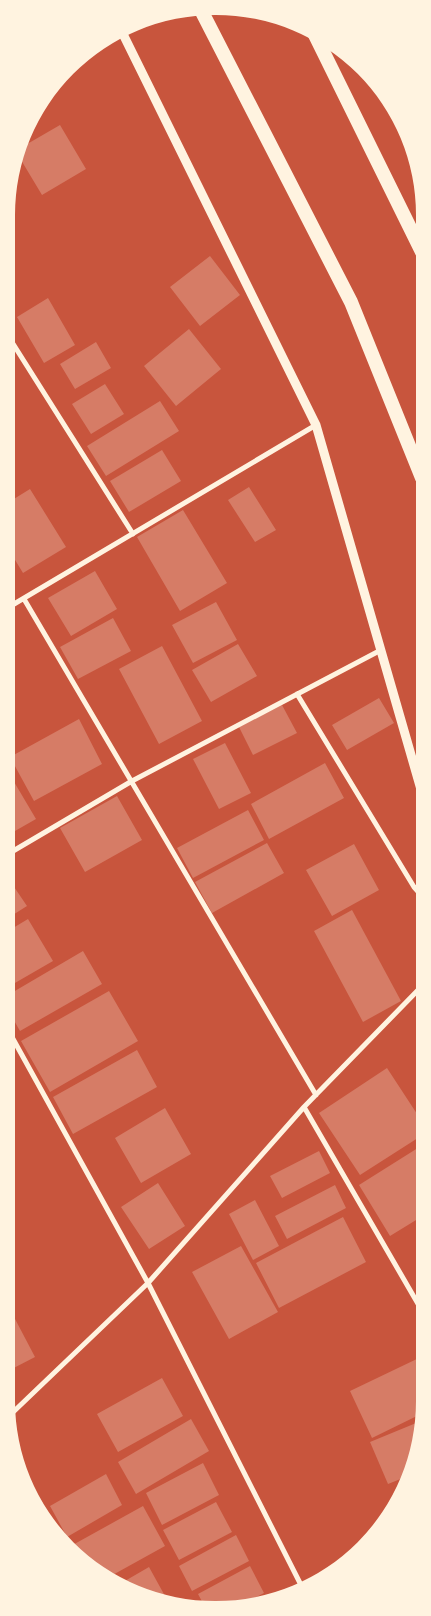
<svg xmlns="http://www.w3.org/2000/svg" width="431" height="1616" font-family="Rubik,sans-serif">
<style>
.building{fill:#d67c66}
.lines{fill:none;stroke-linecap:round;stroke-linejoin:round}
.minor{stroke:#fff3e0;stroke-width:5}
.tertiary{stroke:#fff3e0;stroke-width:9}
.trunk{stroke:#fff3e0;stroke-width:14}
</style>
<rect width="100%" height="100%" fill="#c8553d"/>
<path class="building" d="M60,125l26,44 -44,26 -24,-40 4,-8z
M10,174l6,11 -6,3z
M210,256l30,39 -40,31 -30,-39z
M48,298l27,47 -31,18 -27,-46z
M189,329l32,40 -45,37 -32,-40z
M96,342l15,26 -36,21 -15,-25z
M105,384l19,30 -33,20 -19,-30z
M160,401l19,30 -73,45 -19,-30z
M162,450l19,31 -52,31 -19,-31z
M249,487l27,43 -21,12 -27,-42z
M30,489l36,58 -43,26 -14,-23v-48z
M183,510l44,73 -47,28 -43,-74z
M95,571l22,38 -46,27 -23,-38z
M216,602l21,38 -44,23 -21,-38z
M113,618l18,33 -53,28 -18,-32z
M238,644l19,32 -46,26 -19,-32z
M162,646l40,75 -43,23 -40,-75z
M379,698l15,25 -47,27 -15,-25z
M282,705l15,28 -44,22 -14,-28z
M79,719l23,45 -68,37 -24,-44z
M225,743l26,50 -32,16 -26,-50z
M325,763l19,35 -75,41 -18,-35z
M10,775l26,44 -28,16v-59z
M117,796l25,44 -57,32 -25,-44z
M248,810l16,30 -71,38 -16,-30z
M267,843l17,30 -72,40 -17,-31z
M354,844l25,46 -47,26 -26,-46z
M8,878l19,28 -19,12z
M352,910l49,91 -38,21 -49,-91z
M28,919l25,42 -45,26v-56z
M83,951l19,33 -82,47 -12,-21v-15z
M109,991l29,50 -88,51 -29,-51z
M137,1050l20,37 -84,47 -20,-37z
M387,1068l34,52v16l-61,39 -41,-62z
M165,1108l26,46 -50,29 -26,-45z
M421,1146v71l-31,19 -31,-51z
M319,1151l11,22 -48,25 -12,-22z
M158,1183l27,43 -36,23 -28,-42z
M335,1185l11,23 -59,31 -12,-23z
M255,1200l24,46 -26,14 -24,-46z
M343,1217l23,45 -87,46 -23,-45z
M241,1246l37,66 -49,27 -37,-67z
M14,1317l21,40 -29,15 1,-51z
M421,1357v57l-49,24 -22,-47z
M162,1378l21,38 -65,36 -21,-38z
M191,1419l18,32 -73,43 -18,-32z
M421,1421v20l-13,35 -20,8 -18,-42z
M203,1463l16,32 -57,30 -16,-32z
M106,1474l16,31 -55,32 -17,-31z
M216,1502l16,30 -53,28 -16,-30z
M143,1506l22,40 -56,31 -40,-30z
M236,1535l13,26 -57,30 -13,-25z
M250,1566l14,27 -25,13 -33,3 -8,-15z
M149,1567l16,29 -4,2 -38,-10 -5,-3z"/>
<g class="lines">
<path class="minor" d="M10,339l123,195
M24,599l292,496
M9,607l307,-182
M297,694l117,193 8,9
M8,854l124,-73 249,-131
M7,1028l141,255 154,304
M304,1107l117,202
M9,1416l139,-133 156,-176 118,-121"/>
<path class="tertiary" d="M122,32l194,393 106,368"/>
<path class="trunk" d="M201,10l150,292 71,176
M313,31l110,223"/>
</g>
<path d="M0 0H431V1616H0ZM215 15H216A200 200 0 0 1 416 215V1401A200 200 0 0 1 216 1601H215A200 200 0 0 1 15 1401V215A200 200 0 0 1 215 15Z" fill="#fff3e0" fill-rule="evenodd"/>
</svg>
